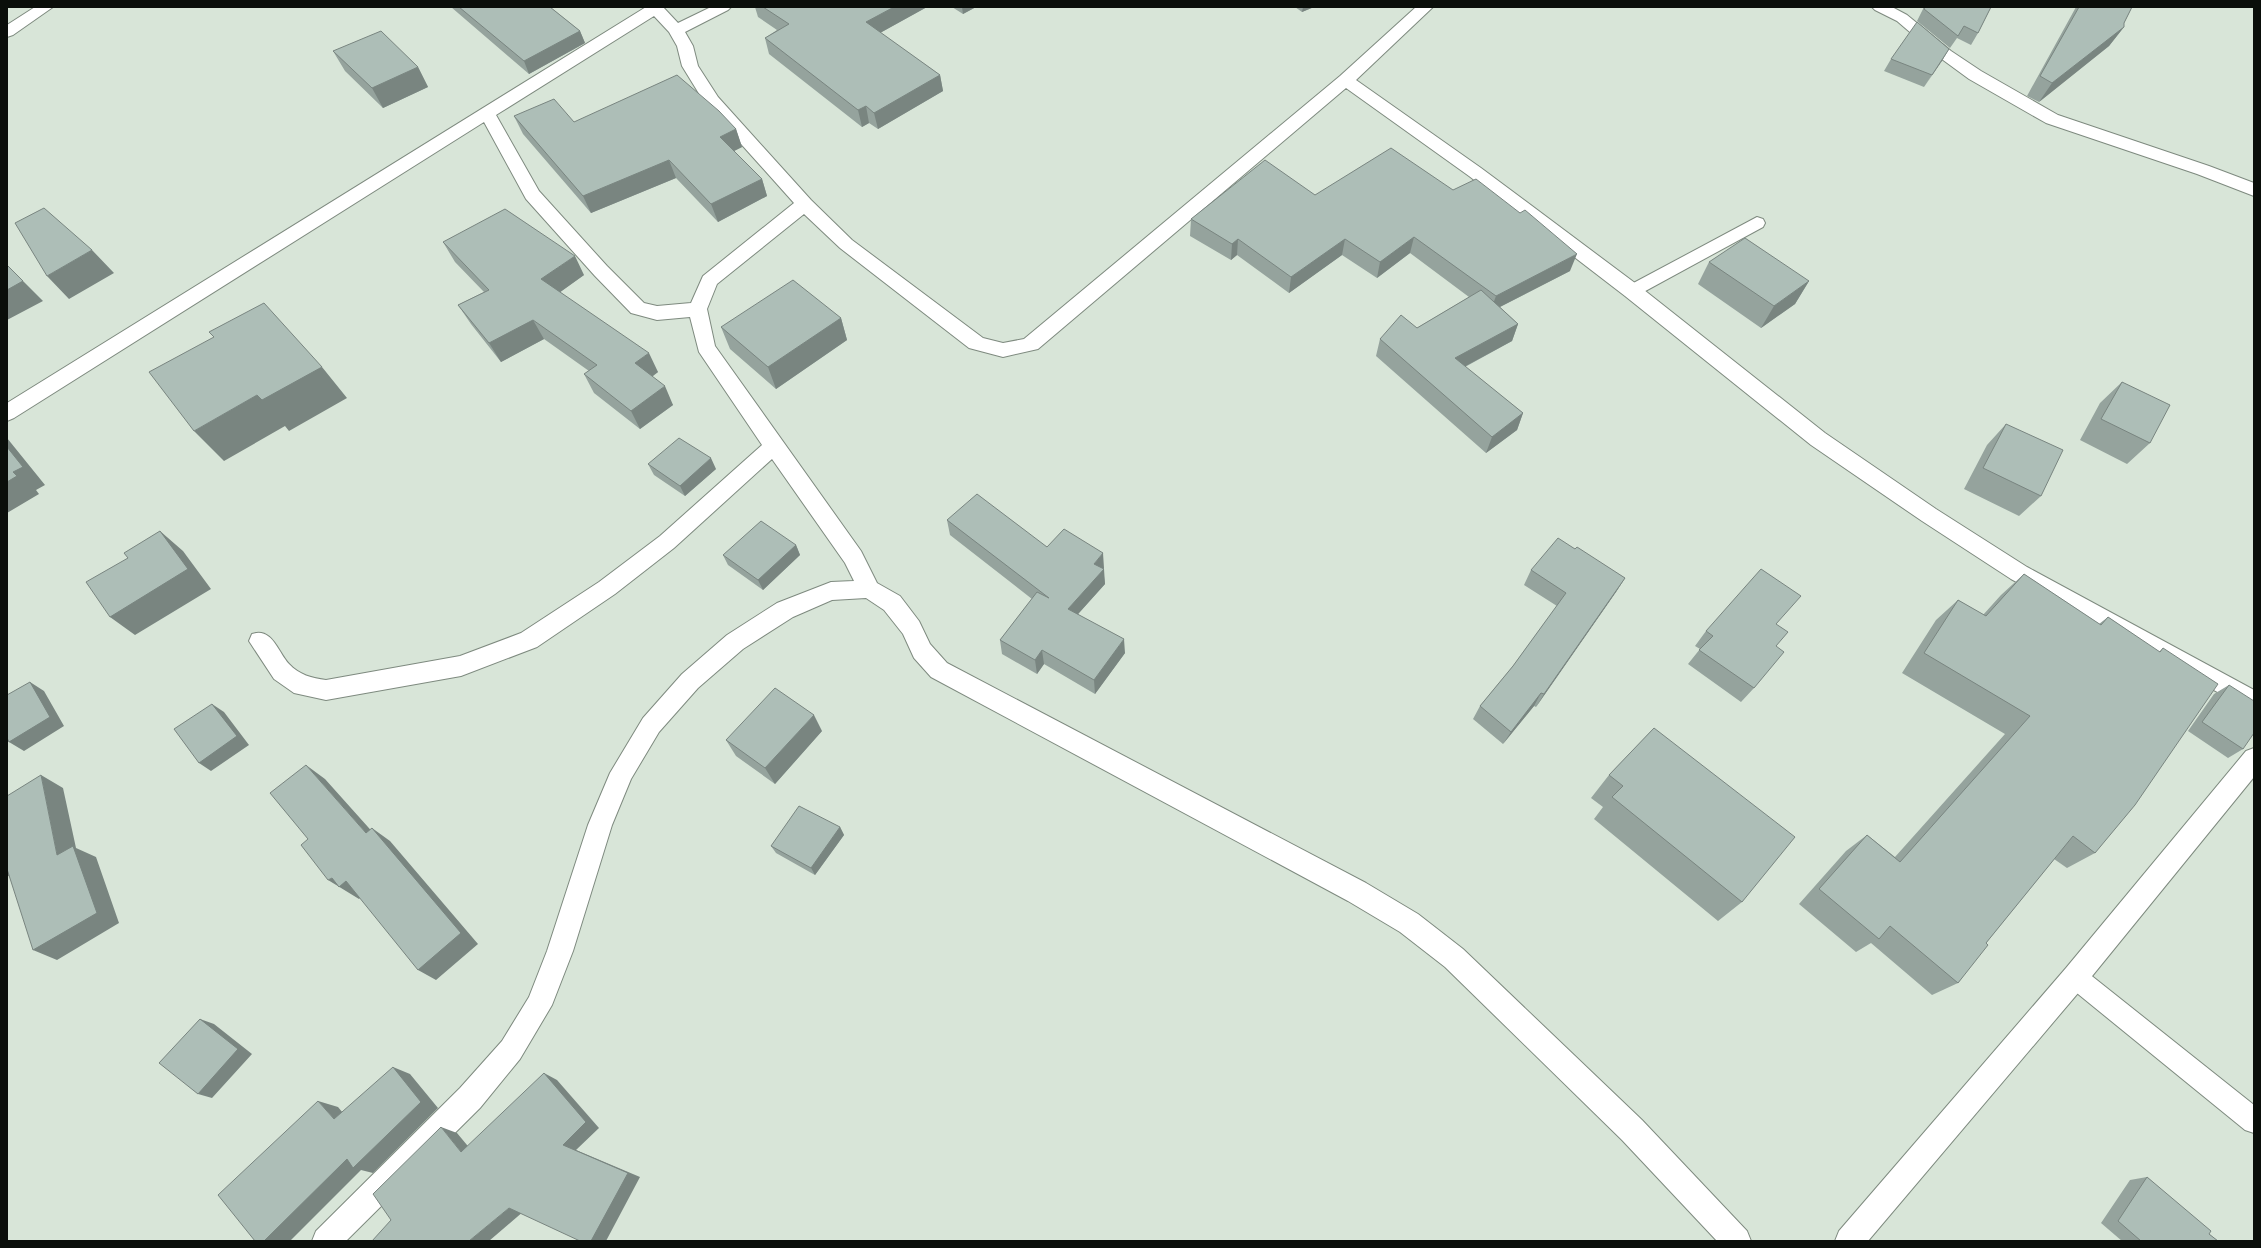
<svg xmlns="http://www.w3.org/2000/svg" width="2261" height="1248" font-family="Mulish,sans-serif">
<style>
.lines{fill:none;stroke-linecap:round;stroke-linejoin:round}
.lane-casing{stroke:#7e8a7f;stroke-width:2}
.street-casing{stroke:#7e8a7f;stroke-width:2}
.secondary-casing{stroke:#7e8a7f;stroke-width:2}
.lane{fill:#fff;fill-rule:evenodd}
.street{fill:#fff;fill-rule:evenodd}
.secondary{fill:#fff;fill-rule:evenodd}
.wall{fill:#95a39d}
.shaded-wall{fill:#798580}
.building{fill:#adbeb7;stroke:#798580}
</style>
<rect width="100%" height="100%" fill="#d8e5d8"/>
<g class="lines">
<g class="lane-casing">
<path id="lane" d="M1757,217l6,2 2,4 -2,4 -125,68 -6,2 -6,-2 -2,-4 2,-4z
M2075,965l8,4 171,136v28l-9,-3 -178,-145 -4,-8 4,-8z"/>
</g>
<g class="street-casing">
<path id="street" d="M35,7h18l-40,28 -6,2v-12z
M646,7h17l15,16 33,-16h20l-3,3 -43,22 8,14 5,20 20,31 93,103 41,40 131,98 20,5 21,-4 316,-263 76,-69h17l-77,73 125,88 158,118 186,147 111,76 91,58 227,123v22l-243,-133 -89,-58 -111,-76 -186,-149 -156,-120 -123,-88 -308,261 -35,8 -34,-9 -129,-100 -36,-34 -87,70 -10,25 8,37 146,205 16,32 23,13 19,25 11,23 17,19 419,220 52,31 45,35 179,171 105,111 4,10h-34l-95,-101 -177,-173 -45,-35 -52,-31 -417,-224 -17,-19 -11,-24 -19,-24 -18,-12 -34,2 -39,17 -50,32 -45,39 -39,44 -28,47 -19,46 -39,126 -21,54 -32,54 -40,49 -134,133h-34l4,-10 144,-143 42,-47 27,-44 18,-46 41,-126 22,-52 33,-55 39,-44 45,-39 50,-32 54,-21 23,-1 -9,-18 -73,-104 -98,89 -59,46 -78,53 -76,29 -135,24 -32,-7 -20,-14 -25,-38 3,-7c20,-7 26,18 37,30 10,11 23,14 37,16l134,-24 61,-23 78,-51 61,-46 102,-91 -63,-93 -9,-35 -33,3 -26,-7 -36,-37 -69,-77 -42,-77 -470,296 -7,3v-18zM654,16l15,16 8,14 5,20 24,39 88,98 -91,73 -12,27 -34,3 -13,-3 -37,-37 -68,-75 -43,-76z
M1872,7h20l15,8 44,36 30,20 77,44 151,51 45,17v13l-57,-22 -151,-51 -77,-44 -30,-22 -42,-36 -22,-11z"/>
</g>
<g class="secondary-casing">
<path id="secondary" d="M2254,748v29l-170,209 -216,255h-33l4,-10 227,-263 180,-217z"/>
</g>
<use href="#lane" class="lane"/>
<use href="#street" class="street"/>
<use href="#secondary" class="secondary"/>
</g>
<path class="wall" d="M451,7h99l30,24 5,12 -56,31z
M755,7h172l-47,26 60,42 3,16 -65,38 -9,-6 -7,4 -93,-73 -4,-16 12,-8 -19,-13z
M952,7h24l-13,7z
M1295,7h19l-12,5z
M1924,7h67l-13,26 -7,12 -14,-7 -7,10 -33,-27z
M2076,7h56l-8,16v4l-15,19 -70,56 -12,-6z
M1949,49l-25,38 -40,-16 7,-12z
M333,51l85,16 10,20 -45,21 -38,-37z
M514,116l60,6 162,7 6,18 -8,4 28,28 5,17 -49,26 -42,-44 -85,35 -68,-79z
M1315,195l255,76 -70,36 18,17 -6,17 -47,26 58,46 -6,17 -31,23 -110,-97 4,-17 37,-11 52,-31 -59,-44 -33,25 -35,-23 -53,38 -52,-38 -6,5 -41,-24 1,-17z
M443,242l141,33 -24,17 98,80 -6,5 21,28 -33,24 -46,-36 -10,-19 5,-3 -45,-32 -43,23 -30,-38 -13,-19 26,-13 -29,-30z
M1709,262l100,19 -14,23 -34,24 -63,-44z
M841,318l6,22 -71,49 -46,-40 -9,-22z
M2122,382l28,61 -23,21 -47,-24 20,-37z
M2006,424l35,72 -22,20 -55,-27 23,-44z
M648,464l68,5 -31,27 -31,-21z
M947,520l100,27 57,21 -1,1 2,15 -27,30 47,39 -30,41 -51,-30 -7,10 -35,-20 -2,-14 32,-41 -82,-64z
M796,545l4,10 -37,35 -35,-25 -5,-10z
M1575,549l50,29 -9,14 -80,115 -2,-1 -31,38 -30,-25 7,-13 33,-40 44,-60 -33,-21 7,-15z
M2024,574l75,50 9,-7 51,35 4,-4 -68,205 -28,15 -13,-9 -68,84 -28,40 -26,12 -61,-52 -15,9 -57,-48 47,-53 21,-16 28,22 110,-123 -103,-61 34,-53 22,-20 25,15 18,-20z
M1776,624v22l-22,42 -13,14 -53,-38 12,-15 -5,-3 11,-15z
M2229,685l14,64 -15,9 -40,-27 26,-37z
M1654,728l88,174 -24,19 -124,-102 9,-12 -12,-9 18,-23z
M822,731l-47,53 -39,-28 -10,-16z
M840,827l4,8 -29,40 -39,-22 -5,-7z
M2147,1177l62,57 9,7h-96l-21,-18 29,-43z"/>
<path class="shaded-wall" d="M894,7h33l-58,32 -3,-17z
M962,7h14l-13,7z
M1303,7h11l-12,5z
M2124,27l-15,19 -70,56 13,-19z
M580,31l5,12 -56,31 -5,-13z
M1949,49l-7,12 -18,26 8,-12z
M418,67l10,20 -45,21 -11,-20z
M940,75l3,16 -65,38 -4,-16z
M866,106l3,17 -7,4 -4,-17z
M736,129l6,18 -16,8 -6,-18z
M669,160l7,18 -85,35 -8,-17z
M762,179l5,17 -49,26 -7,-18z
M1414,237l-4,16 -33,25 3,-16z
M1238,239l-1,16 -6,5 1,-16z
M1345,239l-3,16 -53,38 2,-16z
M92,250l22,23 -45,26 -22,-23z
M1577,254l-7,17 -80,41 6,-16z
M575,256l9,19 -32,23 -11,-19z
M7,265l36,36 -36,19z
M1809,281l-14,23 -34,24 13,-22z
M841,318l6,22 -71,49 -8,-22z
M533,320l11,19 -43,23 -12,-19z
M1518,324l-6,17 -63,34 6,-17z
M649,353l9,19 -14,10 -9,-19z
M322,367l25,31 -58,33 -4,-5 -61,35 -30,-30 63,-36z
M665,386l8,19 -33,24 -9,-18z
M1523,413l-6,17 -31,23 6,-16z
M7,438l38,47 -9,5 3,4 -32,19v-31l6,-10 -6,-25z
M711,458l5,11 -31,27 -5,-10z
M160,531l23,20 28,38 -76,46 -25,-18z
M796,545l4,10 -37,35 -5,-10z
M1103,553l1,15 -9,11 -1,-15z
M1104,569l1,15 -35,39 -2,-14z
M1625,578l-9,14 -80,115 8,-13z
M1124,639l1,14 -30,41 -1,-14z
M1042,650l2,14 -7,10 -2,-14z
M30,682l14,9 20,35 -40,25 -15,-9z
M1541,693l-7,13 -31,38 8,-12z
M212,704l12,8 25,33 -38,26 -12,-8z
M814,715l8,16 -47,53 -10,-16z
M306,765l19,14 60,67 -19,-13z
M41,775l22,13 13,60 20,9 23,66 -62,37 -24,-10 24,-95z
M840,827l4,8 -29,40 -4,-7z
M372,828l18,13 88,103 -42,36 -18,-10z
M7,856l19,8 -19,13z
M332,878l14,3 19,12 -6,6 -31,-19z
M200,1019l14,5 38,30 -40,44 -14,-4z
M393,1067l17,7 28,34 -65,65 -12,-3 -71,71h-26z
M544,1073l13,7 42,48 -23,22 64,27 -34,64h-15l-28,-96z
M318,1101l20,6 15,18 -19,-6z
M441,1127l16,6 20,24 -16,-5z
M509,1208l15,3 -35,30h-20z"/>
<path class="building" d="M459,7h91l30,24 -56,30z
M763,7h131l-28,15 74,53 -66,38 -8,-7 -8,4 -93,-72 24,-14z
M1925,7h66l-13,26 -14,-7 -6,10 -34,-27z
M2079,7h53l-8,16v4l-72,56 -12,-7z
M1917,22l32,27 -17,26 -41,-16z
M381,31l37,36 -46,21 -39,-37z
M677,75l42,36 17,18 -16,8 42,42 -51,25 -42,-44 -86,36 -69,-80 40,-17 20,23z
M1391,148l62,42 23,-11 44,34 5,-3 52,44 -81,42 -82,-59 -34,25 -35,-23 -54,38 -53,-38 -6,5 -41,-25 74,-59 50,35z
M44,208l48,42 -45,26 -32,-53z
M505,209l70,47 -34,23 108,74 -14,10 30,23 -34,25 -47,-37 13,-9 -64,-45 -44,23 -31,-38 31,-15 -46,-48z
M1745,238l64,43 -35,25 -65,-44z
M7,265l16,16 -16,9z
M793,280l48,38 -73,49 -47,-40z
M1481,290l37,34 -63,34 68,55 -31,24 -112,-98 21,-24 16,13z
M264,303l58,64 -60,33 -5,-5 -63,36 -45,-59 65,-35 -5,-5z
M2122,382l48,23 -20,38 -49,-24z
M2006,424l57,26 -22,46 -58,-28z
M679,438l32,20 -31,28 -32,-22z
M7,447l16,20 -10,5 4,4 -10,6z
M977,494l70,53 17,-18 39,24 -9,11 10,5 -36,40 56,30 -30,41 -52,-30 -7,10 -35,-20 37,-48 12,6 -102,-78z
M761,521l35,24 -38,35 -35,-25z
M160,531l28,38 -78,48 -24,-35 42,-24 -4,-5z
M1558,538l17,11 2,-2 48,31 -81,116 -3,-1 -30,39 -31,-26 33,-40 53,-73 -35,-23z
M1761,569l40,27 -25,28 12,8 -12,14 8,6 -30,36 -55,-38 14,-14 -7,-5z
M2024,574l77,51 7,-8 52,35 3,-4 55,36 -83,121 -40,48 -22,-17 -87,107 2,2 -30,38 -68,-57 -11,13 -60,-50 48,-54 33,27 130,-146 -106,-63 34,-53 28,16z
M30,682l20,35 -41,25 -2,-4v-43z
M2229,685l25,16v32l-11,16 -41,-27z
M775,688l39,27 -49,53 -39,-28z
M212,704l25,32 -38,27 -25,-34z
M1654,728l141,109 -53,65 -130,-105 11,-11 -14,-11z
M306,765l60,68 6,-5 89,105 -43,37 -72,-89 -7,6 -7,-9 -4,2 -27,-35 7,-6 -38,-46z
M41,775l16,80 16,-9 24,67 -64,37 -26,-81v-73z
M799,806l41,21 -29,41 -40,-22z
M200,1019l38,30 -40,45 -39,-31z
M393,1067l28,35 -68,66 -6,-9 -83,82h-9l-37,-46 100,-94 16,18z
M544,1073l42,49 -23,23 65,28 -37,68h-11l-71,-33 -40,33h-97l19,-21 -18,-26 68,-67 20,25z
M2147,1177l64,54 -2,3 9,7h-77l-23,-20z"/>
<rect width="2261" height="1248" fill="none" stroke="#0a0e0a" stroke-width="16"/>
</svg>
